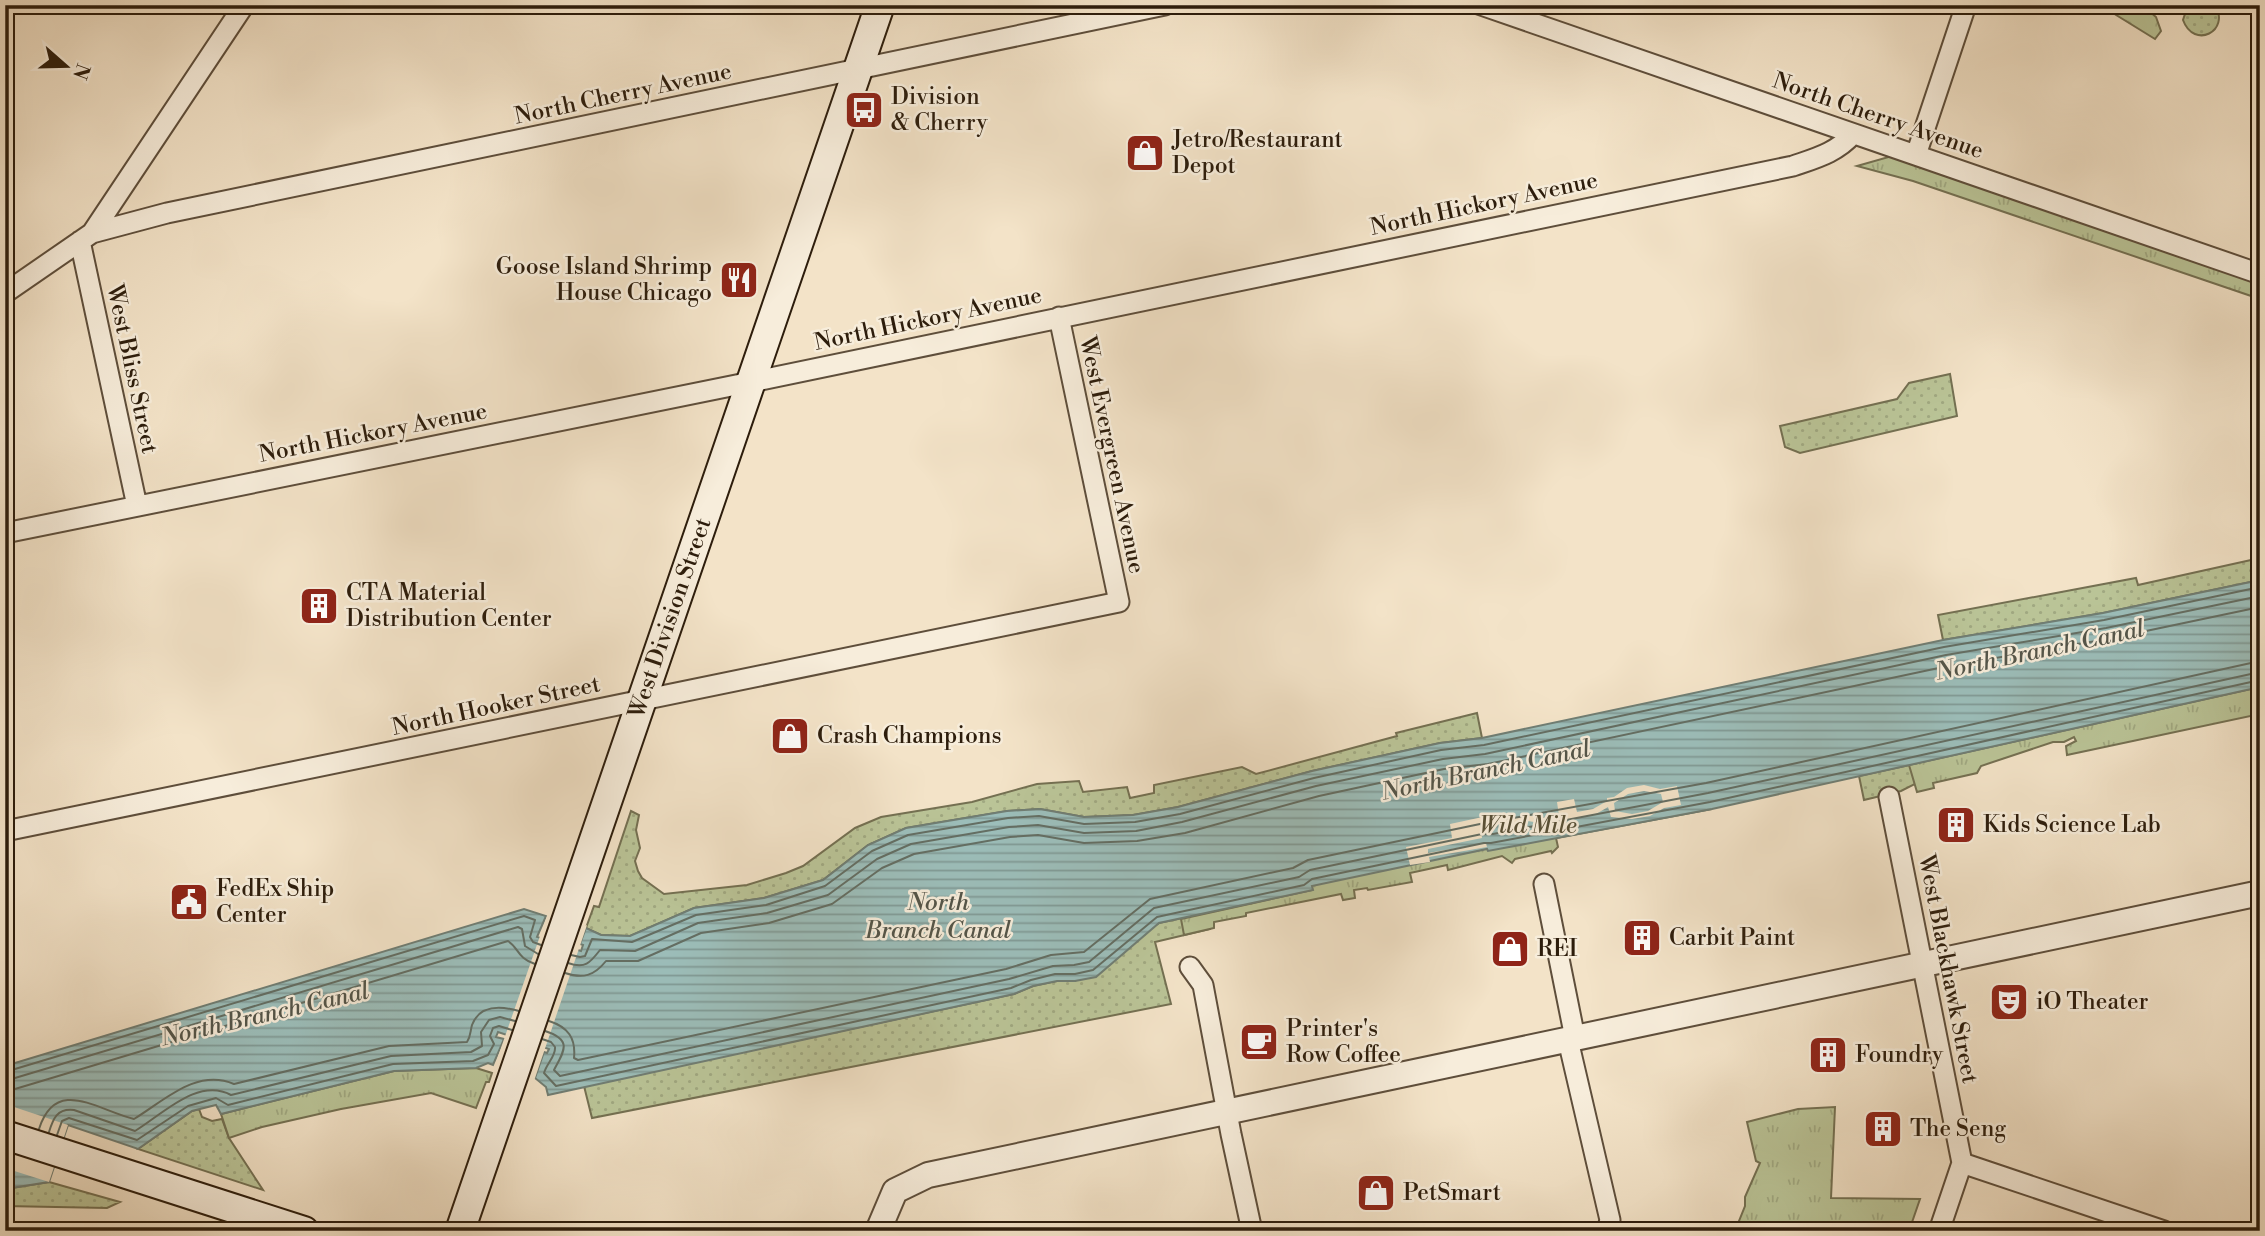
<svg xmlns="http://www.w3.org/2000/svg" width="2265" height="1236" font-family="'Libre Bodoni',serif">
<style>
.grass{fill:url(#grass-dots);stroke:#747052;stroke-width:2}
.forest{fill:url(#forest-crowns);stroke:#747052;stroke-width:2}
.park{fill:url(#park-tufts);stroke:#747052;stroke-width:2}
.water{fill:url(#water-rules);stroke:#707e74;stroke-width:2}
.pier{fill:#f3e3c8;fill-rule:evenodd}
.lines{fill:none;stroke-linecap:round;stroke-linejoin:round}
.shore{stroke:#646e63;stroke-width:2}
.minor-casing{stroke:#5e4e3b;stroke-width:23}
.tertiary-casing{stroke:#5e4e3b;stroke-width:28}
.secondary-casing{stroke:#2d1d0c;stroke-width:32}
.minor{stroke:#f7eddb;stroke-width:19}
.tertiary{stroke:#f7eddb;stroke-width:24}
.secondary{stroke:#f7eddb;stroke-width:28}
.labels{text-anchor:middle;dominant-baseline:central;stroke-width:5;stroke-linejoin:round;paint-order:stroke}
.street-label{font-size:23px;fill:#2d1d0c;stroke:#f7eddb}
.poi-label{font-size:23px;fill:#2d1d0c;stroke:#f7eddb;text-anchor:start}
.park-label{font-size:23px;font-style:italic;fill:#574f36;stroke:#f7eddb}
.water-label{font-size:24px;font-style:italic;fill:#545549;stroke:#f7eddb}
</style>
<defs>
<pattern id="grass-dots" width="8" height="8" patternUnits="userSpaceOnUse" patternTransform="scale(1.75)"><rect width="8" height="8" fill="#bac497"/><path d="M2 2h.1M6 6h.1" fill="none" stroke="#a0a881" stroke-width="1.8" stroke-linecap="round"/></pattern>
<pattern id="forest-crowns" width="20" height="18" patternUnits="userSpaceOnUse" patternTransform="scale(1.75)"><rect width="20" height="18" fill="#bac497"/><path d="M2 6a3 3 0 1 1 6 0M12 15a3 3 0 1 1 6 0" fill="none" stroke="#a0a881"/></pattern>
<pattern id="park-tufts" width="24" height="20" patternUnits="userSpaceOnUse" patternTransform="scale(1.75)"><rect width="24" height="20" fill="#bac497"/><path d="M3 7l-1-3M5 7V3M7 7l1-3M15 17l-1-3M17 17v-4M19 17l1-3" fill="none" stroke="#a0a881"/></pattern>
<pattern id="water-rules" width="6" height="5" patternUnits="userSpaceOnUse" patternTransform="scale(1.75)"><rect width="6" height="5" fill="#9cbeba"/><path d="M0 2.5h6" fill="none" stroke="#809a96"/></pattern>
</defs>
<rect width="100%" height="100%" fill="#f3e3c8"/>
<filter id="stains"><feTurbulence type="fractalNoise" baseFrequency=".00286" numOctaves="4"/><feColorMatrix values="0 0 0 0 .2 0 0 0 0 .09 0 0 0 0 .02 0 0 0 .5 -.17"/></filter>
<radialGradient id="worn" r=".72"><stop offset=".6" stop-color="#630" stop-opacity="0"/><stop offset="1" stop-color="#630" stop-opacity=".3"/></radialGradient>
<path class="grass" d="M2188,5h27c16,26 -21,45 -32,15z
M1950,374l7,42 -157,37 -15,-6 -5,-21 117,-27 12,-16z
M2260,558v22l-157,33 -160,27 -5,-25 198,-37 2,7z
M1477,713l5,25 -42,5 -128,28 -134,36 -45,8 -49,2 -44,-8 -33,2 -101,17 -38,17 -45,35 -59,18 -70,10 -64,28 -29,-1 -15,-7 8,-22 5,1 32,-96 8,4 -3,15 4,18 -5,13 3,10 4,7 22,16 83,-9 39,-12 17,-7 52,-38 26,-11 91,-15 65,-18 42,-3 4,11 44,-5 3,11 24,-5v-8l88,-18 14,7 141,-38 -1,-3z
M1951,756l-36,28 -14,7 -37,9 -5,-24z
M1220,910l3,2 -16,5 3,12 -55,13 16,62 -579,114 -8,-32 430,-92 19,-8 24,-5h18l84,-58z
M199,1109l3,8 10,4 10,-2 7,19 34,52 -125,-41 54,-38z
M49,1182l71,20 -13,6 -102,-2v-17z"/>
<path class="forest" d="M2100,5h42l14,12 5,14 -6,8z"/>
<path class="park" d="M1892,156l368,125v18l-347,-118 -56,-15z
M2260,687v27l-193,41 -1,-9 10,-5 -2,-4 -10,5h-11l-72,24 -4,7 -44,10 1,5 -17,4 -8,-27z
M1712,809l-156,29 2,9 -6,6 -1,-2 -36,8 -3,4 -10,-7 -54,14 -1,-5 -37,8 2,9 -44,8 -1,-2 -13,2 1,8 -12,2 -2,-6 -95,19v3l-32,6v6l-30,7 -3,-16 131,-29 -1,-4 95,-39z
M476,1068l16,5 -3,9h-3l-10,26 -45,-15 -90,16 -79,18 -33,11 -8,-24 173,-43z
M1835,1107l-4,91 89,1 -11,32h-174l10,-25v-9l15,-34 -4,-2 -9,-39 51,-13z"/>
<path class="water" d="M2260,580v107l-548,122 -224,42 -1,-2 -175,37 1,4 -154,33 -63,54 -21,4h-18l-24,5 -19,8 -466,101 -2,-8 -11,-9 9,-26 3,1 2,-4 -51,-17 -2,5 8,2 -11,26 -5,-2 -12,5 -82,3 -173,43 -5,-9 -24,6 -54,38 -70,-24 -19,57 -44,7v-123l519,-157 22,7 -9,21 44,14 2,-6 -3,-1 6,-16 15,7 29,1 64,-28 70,-10 59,-18 45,-35 38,-17 101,-17 33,-2 44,8 49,-2 45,-8 134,-36 128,-28 42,-5 461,-98 160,-27z"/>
<path class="pier" d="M1644,785l16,4 17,-3 4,19 -17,3 -14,8 -18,3 -21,-2 -3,-10 -12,7 -50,10 -18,-3 -16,3 -17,-3 -15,3 2,14 -54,11v4l58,-10 1,4 -58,10 1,5 -20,3 -4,-18 46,-9 -2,-14 42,-9 20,3 16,-3 16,3 15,-2 -2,-14 17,-3 3,13 16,-3 14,-8v-3l7,-1 13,-9zM1644,791l17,3 2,8 -15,9 -16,3 -17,-3 -1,-8 14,-9z
M548,913l2,4 -5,15 -4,2 36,12 6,-19 4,-2 -53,156 -2,-4 9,-27 -34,-11 -6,18 -7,11z
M5,1104l63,21 -19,57 -44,-14z"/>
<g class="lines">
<path class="shore" d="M571,955l9,2 5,-1 7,-17 40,3 64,-27 70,-10 59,-19 47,-35 36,-16 100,-17 31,-2 45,8 51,-2 45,-8 134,-36 127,-28 43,-5 460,-98 160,-27 156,-33
M568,963c17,6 22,0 32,-13l35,1 63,-28 69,-10 61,-18 49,-36 34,-15 98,-17 29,-2 46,8 52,-2 46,-9 134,-36 127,-27 42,-5 461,-99 160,-27 154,-32
M565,973c18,6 29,3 41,-12h32l63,-28 68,-10 63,-19 50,-36 32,-14 96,-17 28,-2 46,8 53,-2 48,-8 134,-37 125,-27 44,-5 460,-98 160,-27 152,-32
M549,1021c19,6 27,17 25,37l4,2 428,-91 45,-14 33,-3 66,-53 143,-31 15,-8 172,-36 226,-41 554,-122
M545,1031c28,9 19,20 9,39l6,6 449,-97 44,-13 21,-1 15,-3 65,-54 145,-31 11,-7 172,-36h11l215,-41 552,-121
M542,1039l9,3 4,5c1,9 -8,16 -11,26l12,13 455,-98 20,-8 24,-6h20l18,-4 64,-53 147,-32 8,-6 172,-36h7l219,-41 550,-122
M5,1072l519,-156 11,4 -5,17 3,5 8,3
M5,1081l513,-154 4,2 3,17 13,8
M5,1092l503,-151c11,7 9,17 27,23
M39,1129c17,-53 58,-19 95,-10 30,-18 62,-51 100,-35l155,-38 78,-4c4,-6 3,-10 5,-17 8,-21 29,-19 47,-14
M49,1132c4,-13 8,-24 25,-22l61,21c28,-17 63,-54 96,-36l160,-39 80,-4 11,-6 -1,-14 8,-12 11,-3 15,4
M57,1135l5,-14 7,-3 68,22 51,-34 28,-8 12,7 165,-41 80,-3 15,-6 6,-11 -4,-8 3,-8 6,-2 13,4"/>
<g class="minor-casing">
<path id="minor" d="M1481,5l779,269
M1916,155l50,-150
M92,233l75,-20 998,-208
M80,241l57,265
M5,293l87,-60 152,-228
M5,533l746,-151 1042,-216c23,-8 43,-13 60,-32
M1889,797l73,366 -23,68
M5,831l1114,-229 -60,-285
M1544,884l31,154
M1190,967l13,18 28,149 21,97
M1568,1040l42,180 -3,11
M1962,1163l202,68"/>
</g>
<g class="tertiary-casing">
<path id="tertiary" d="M878,1231l17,-40 33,-16 1332,-282"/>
</g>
<g class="secondary-casing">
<path id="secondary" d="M5,1135l299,96
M460,1231l420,-1226"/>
</g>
<use href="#minor" class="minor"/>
<use href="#tertiary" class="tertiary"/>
<use href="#secondary" class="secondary"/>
</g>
<defs>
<g id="bus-square" transform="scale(2.0125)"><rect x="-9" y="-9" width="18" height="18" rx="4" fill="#8f2418" stroke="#f7eddb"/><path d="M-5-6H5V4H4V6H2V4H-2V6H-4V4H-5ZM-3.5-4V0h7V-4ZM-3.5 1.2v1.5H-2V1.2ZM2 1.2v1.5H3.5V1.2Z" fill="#fff"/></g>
<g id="shop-square" transform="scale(2.0125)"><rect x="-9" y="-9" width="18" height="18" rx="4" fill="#8f2418" stroke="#f7eddb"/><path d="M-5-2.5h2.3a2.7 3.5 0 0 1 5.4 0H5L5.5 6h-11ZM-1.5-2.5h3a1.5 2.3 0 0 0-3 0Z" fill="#fff"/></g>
<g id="restaurant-square" transform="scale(2.0125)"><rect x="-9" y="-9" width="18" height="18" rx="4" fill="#8f2418" stroke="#f7eddb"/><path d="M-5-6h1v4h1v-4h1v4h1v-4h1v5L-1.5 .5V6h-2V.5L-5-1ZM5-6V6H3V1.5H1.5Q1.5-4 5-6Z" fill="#fff"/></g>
<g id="building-square" transform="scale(2.0125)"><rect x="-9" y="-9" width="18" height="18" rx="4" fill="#8f2418" stroke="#f7eddb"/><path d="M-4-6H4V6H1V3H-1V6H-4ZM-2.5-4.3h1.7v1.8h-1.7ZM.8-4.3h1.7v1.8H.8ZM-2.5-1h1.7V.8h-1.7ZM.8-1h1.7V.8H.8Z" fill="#fff"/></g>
<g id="civic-square" transform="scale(2.0125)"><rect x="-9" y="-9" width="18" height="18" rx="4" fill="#8f2418" stroke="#f7eddb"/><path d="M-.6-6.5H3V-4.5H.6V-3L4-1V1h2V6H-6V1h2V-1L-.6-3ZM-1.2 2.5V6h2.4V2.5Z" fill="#fff"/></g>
<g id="theatre-square" transform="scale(2.0125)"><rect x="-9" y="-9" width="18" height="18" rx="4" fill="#8f2418" stroke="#f7eddb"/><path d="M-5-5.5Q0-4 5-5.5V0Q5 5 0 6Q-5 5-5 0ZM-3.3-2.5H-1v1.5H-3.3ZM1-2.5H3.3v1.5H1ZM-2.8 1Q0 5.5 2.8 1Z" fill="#fff"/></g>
<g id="cafe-square" transform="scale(2.0125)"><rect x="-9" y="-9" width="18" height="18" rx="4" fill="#8f2418" stroke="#f7eddb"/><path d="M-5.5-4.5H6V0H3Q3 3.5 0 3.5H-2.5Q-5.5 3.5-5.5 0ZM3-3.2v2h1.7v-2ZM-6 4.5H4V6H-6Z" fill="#fff"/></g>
</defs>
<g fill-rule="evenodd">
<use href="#bus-square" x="864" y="110"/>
<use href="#shop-square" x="1145" y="153"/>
<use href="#restaurant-square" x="739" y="280"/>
<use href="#building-square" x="319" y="606"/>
<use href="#shop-square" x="790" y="736"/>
<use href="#building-square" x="1956" y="825"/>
<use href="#civic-square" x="189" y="902"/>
<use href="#building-square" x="1642" y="938"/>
<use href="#shop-square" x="1510" y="949"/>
<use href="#theatre-square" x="2009" y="1002"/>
<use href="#cafe-square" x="1259" y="1042"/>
<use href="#building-square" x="1828" y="1055"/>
<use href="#building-square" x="1883" y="1129"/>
<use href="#shop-square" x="1376" y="1193"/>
</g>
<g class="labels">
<g class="street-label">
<text transform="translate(623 94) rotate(-12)">North Cherry Avenue</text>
<text transform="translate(1878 116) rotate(19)">North Cherry Avenue</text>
<text transform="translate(1484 204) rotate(-12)">North Hickory Avenue</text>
<text transform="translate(928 319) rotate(-12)">North Hickory Avenue</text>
<text transform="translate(132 369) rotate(78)">West Bliss Street</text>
<text transform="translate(373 433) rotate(-11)">North Hickory Avenue</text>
<text transform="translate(1112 455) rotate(78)">West Evergreen Avenue</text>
<text transform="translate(670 618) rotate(-71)">West Division Street</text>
<text transform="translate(496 706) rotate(-12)">North Hooker Street</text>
<text transform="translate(1948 969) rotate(79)">West Blackhawk Street</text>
</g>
<g class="poi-label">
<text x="891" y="97">Division<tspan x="891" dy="26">&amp; Cherry</tspan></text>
<text x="1172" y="140">Jetro/Restaurant<tspan x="1172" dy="26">Depot</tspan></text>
<text x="712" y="267" text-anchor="end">Goose Island Shrimp<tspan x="712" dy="26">House Chicago</tspan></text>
<text x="346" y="593">CTA Material<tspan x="346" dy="26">Distribution Center</tspan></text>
<text x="817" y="736">Crash Champions</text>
<text x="1983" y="825">Kids Science Lab</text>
<text x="216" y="889">FedEx Ship<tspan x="216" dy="26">Center</tspan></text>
<text x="1669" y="938">Carbit Paint</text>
<text x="1537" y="949">REI</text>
<text x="2036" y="1002">iO Theater</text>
<text x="1286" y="1029">Printer's<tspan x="1286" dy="26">Row Coffee</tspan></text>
<text x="1855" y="1055">Foundry</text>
<text x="1910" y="1129">The Seng</text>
<text x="1403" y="1193">PetSmart</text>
</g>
<g class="park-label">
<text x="1528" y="826">Wild Mile</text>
</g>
<g class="water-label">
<text transform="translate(2040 651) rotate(-12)">North Branch Canal</text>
<text transform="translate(1486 771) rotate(-12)">North Branch Canal</text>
<text x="938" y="903">North<tspan x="938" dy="28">Branch Canal</tspan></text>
<text transform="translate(265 1015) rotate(-13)">North Branch Canal</text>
</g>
</g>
<rect width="2265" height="1236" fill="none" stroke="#f3e3c8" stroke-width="28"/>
<rect x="7" y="7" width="2251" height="1222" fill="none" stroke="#2d1d0c" stroke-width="3.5"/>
<rect x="14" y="14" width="2237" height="1208" fill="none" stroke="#2d1d0c" stroke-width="2"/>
<g transform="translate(66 66) rotate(110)" stroke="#f7eddb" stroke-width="5" paint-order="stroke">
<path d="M0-5L12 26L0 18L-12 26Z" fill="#2d1d0c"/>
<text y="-10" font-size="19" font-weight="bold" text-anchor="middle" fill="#2d1d0c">N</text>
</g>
<rect width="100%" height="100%" filter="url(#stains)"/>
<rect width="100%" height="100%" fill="url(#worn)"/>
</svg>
